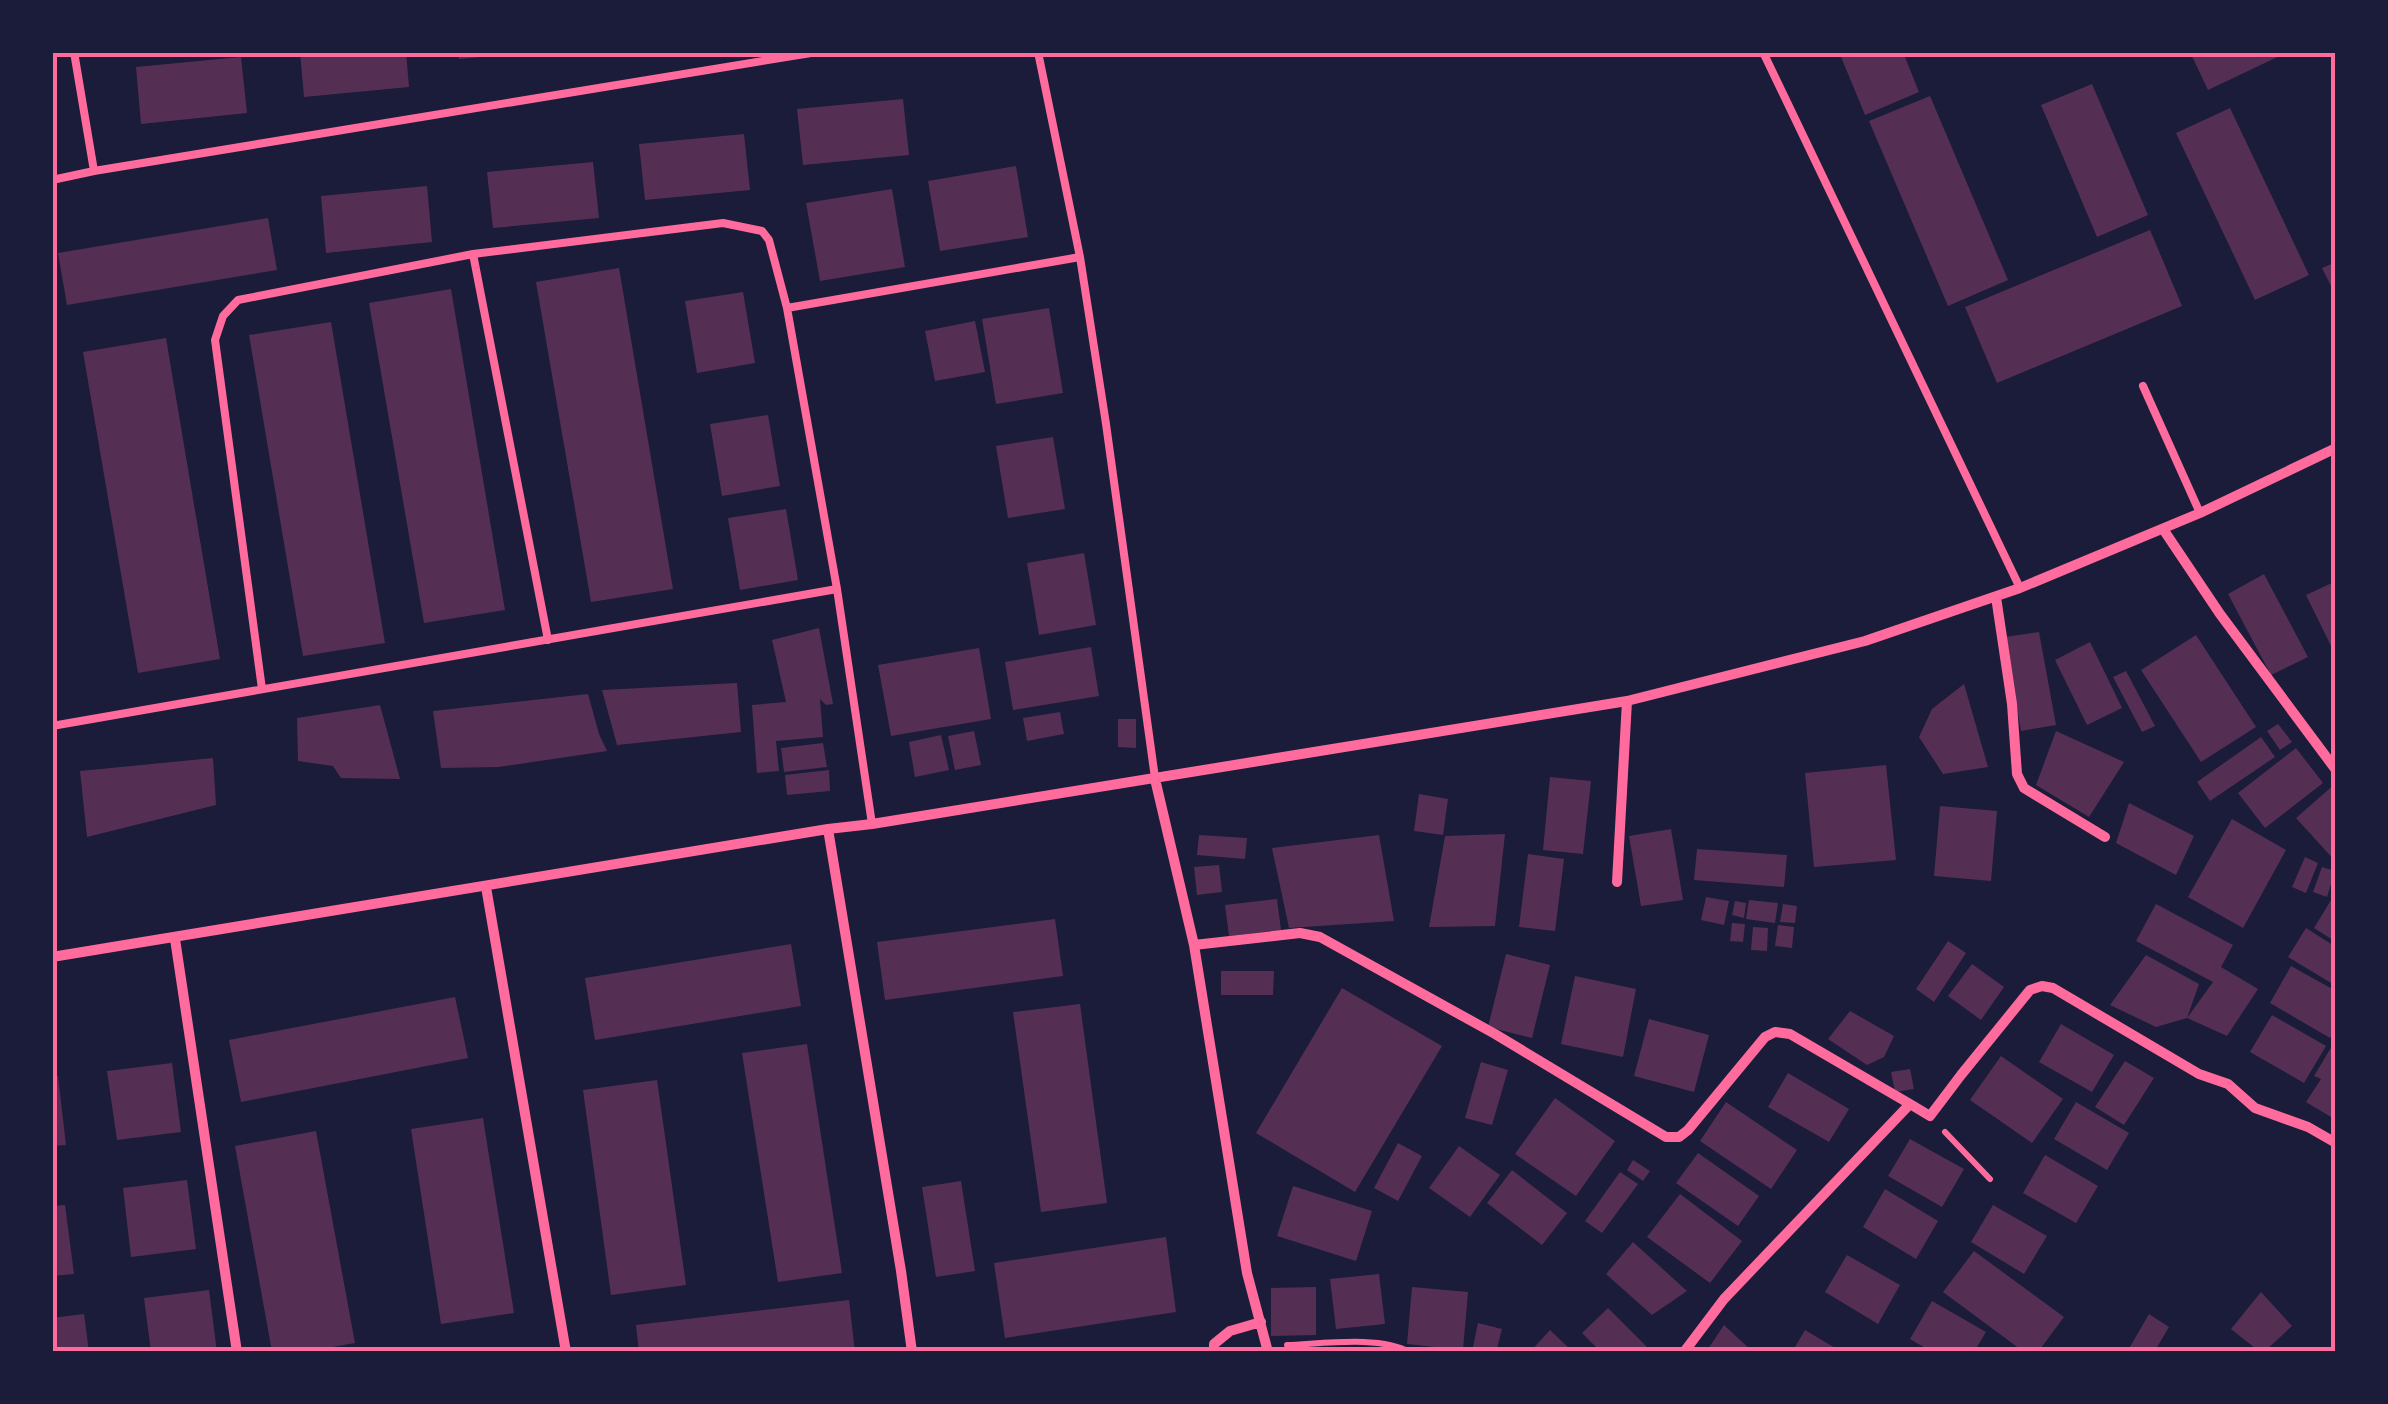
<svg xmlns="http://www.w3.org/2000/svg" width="2388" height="1404" font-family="Montserrat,sans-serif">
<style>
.building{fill:#542f53}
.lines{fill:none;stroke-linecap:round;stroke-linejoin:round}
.path{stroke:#ff6b9d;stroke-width:6}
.service{stroke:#ff6b9d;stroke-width:8}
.minor{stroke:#ff6b9d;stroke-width:10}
.neatline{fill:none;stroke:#ff6b9d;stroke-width:4}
</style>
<rect width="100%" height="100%" fill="#1b1b3a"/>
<path class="building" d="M300,52h106l3,35 -105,10z
M458,52h44l1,3 -44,4z
M1839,52h64l16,40 -54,23z
M2190,52h98l-80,38z
M241,57l6,56 -106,11 -5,-57z
M2092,84l56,131 -51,22 -56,-132z
M1930,96l78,184 -60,26 -79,-185z
M903,99l6,56 -106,10 -6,-56z
M2230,108l79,167 -54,25 -79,-167z
M744,134l6,56 -105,10 -6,-56z
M593,162l6,56 -106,10 -6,-56z
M1016,166l12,71 -88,14 -12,-70z
M427,186l5,56 -106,11 -5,-57z
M892,189l13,78 -85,14 -14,-78z
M268,218l9,52 -210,35 -9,-52z
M2150,230l32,76 -185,77 -32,-76z
M2336,262v34l-14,-28z
M619,268l54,321 -82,13 -55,-320z
M451,289l54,321 -81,13 -55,-320z
M743,292l12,71 -58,10 -12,-72z
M1049,308l14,85 -67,11 -14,-85z
M975,321l10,51 -50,9 -10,-50z
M331,322l54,321 -82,13 -54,-321z
M166,338l54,321 -82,14 -55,-321z
M768,415l12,71 -58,10 -12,-72z
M1053,437l12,72 -57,9 -12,-72z
M786,509l12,71 -58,10 -12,-72z
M1084,553l12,72 -57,10 -12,-72z
M2264,574l44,83 -37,18 -43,-81z
M2336,581v75l-30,-61z
M819,628l14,76 -7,1 -6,-6 3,38 -47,4 3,30 -22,2 -5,-68 34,-3 -14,-62z
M2039,632l17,93 -35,6 -16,-94z
M2196,635l60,92 -55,35 -60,-92z
M2090,642l32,66 -35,17 -32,-65z
M1091,647l8,49 -86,14 -8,-48z
M979,648l12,71 -100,17 -13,-71z
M2126,671l29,55 -13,6 -29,-55z
M737,683l4,49 -124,13 -15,-55z
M1964,684l24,83 -45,7 -24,-37 13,-28z
M588,694l11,40 8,17 -108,16 -58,1 -8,-57z
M380,705l20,74 -59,-1 -8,-12 -35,-5 -1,-43z
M1060,712l4,22 -37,7 -4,-23z
M1118,719h18v29l-18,-1z
M2278,724l14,18 -12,8 -13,-19z
M974,731l7,34 -26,5 -7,-34z
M2056,731l68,31 -35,55 -53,-32z
M941,735l8,35 -34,7 -6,-35z
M2261,737l14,20 -65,44 -13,-19z
M823,743l4,24 -43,5 -3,-24z
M2296,748l27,35 -58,45 -27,-35z
M213,758l3,47 -129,32 -7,-66z
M1886,765l10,95 -82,7 -9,-94z
M829,770l1,21 -43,4 -2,-20z
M1550,777l41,4 -8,73 -40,-4z
M2336,783v79l-40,-44z
M1419,794l29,5 -5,36 -29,-4z
M2129,803l65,33 -18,39 -60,-32z
M1940,806l57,5 -6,70 -57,-5z
M2232,819l54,31 -43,78 -55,-31z
M1671,829l12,71 -42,6 -12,-70z
M1505,834l-10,92 -66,1 16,-91z
M1199,835l48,3 -2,21 -48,-4z
M1379,835l15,86 -105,7 -17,-80z
M1697,849l90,6 -3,32 -90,-7z
M1528,854l36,5 -9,72 -36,-4z
M2305,857l13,6 -12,30 -14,-6z
M1219,865l3,27 -25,3 -3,-28z
M2322,867l13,4 -8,26 -14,-5z
M1706,897l23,4 -5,24 -23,-5z
M1277,899l4,31 -52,6 -4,-31z
M1749,900l29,3 -3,20 -29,-4z
M2331,900l5,3v39l-22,-14z
M1735,901l11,2 -2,15 -12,-3z
M1783,904l14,2 -2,17 -15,-1z
M2156,904l77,41 -12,22 37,22 -31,47 -40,-18 -31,9 -46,-22 36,-50 53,29 -12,34 26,-36 -77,-41z
M1055,919l8,57 -178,24 -8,-58z
M1732,923l13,1 -2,18 -13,-1z
M1778,925l16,2 -2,21 -17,-2z
M1753,927l15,1 -1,23 -16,-1z
M2306,928l30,19v39l-48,-29z
M1948,941l18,12 -32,49 -18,-13z
M791,944l10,62 -206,34 -10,-62z
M1506,954l44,11 -18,73 -44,-11z
M1972,964l32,23 -23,33 -33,-24z
M2291,966l45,25v37l-6,10 -60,-35z
M1221,971h53l-1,24h-52z
M1575,976l61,13 -13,68 -62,-13z
M1342,988l100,58 -87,146 -99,-59z
M455,997l13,61 -227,44 -12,-62z
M1080,1004l27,199 -66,9 -28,-200z
M1850,1011l44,25 -10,21 -17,8 -39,-26z
M2272,1015l54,31 -22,37 -54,-31z
M1649,1019l60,16 -15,57 -60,-16z
M2061,1024l53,31 -22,37 -53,-30z
M807,1044l35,229 -64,9 -36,-229z
M2332,1046l4,2v72l-30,-18 15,-23 -7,-3z
M2001,1056l62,43 -31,44 -62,-43z
M2125,1061l29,17 -30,47 -29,-18z
M1481,1062l27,8 -16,55 -27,-7z
M172,1063l9,69 -64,8 -10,-69z
M1910,1069l4,20 -19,3 -4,-20z
M1788,1073l61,36 -20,33 -61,-35z
M52,1076h6l8,69 -14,1z
M657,1080l29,205 -75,10 -28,-205z
M1555,1098l60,43 -39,55 -61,-42z
M1726,1102l71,48 -26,39 -71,-48z
M2076,1102l53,31 -22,37 -53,-31z
M483,1118l31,195 -73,11 -30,-195z
M316,1131l39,212 -50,9h-33l-37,-206z
M1910,1139l54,30 -22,38 -54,-31z
M1398,1143l24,13 -24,45 -24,-13z
M1459,1146l41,29 -30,42 -41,-29z
M1698,1153l61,43 -21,30 -62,-43z
M2045,1155l53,31 -22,37 -53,-30z
M1633,1160l17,11 -7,10 -16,-11z
M1512,1170l55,43 -25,32 -55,-42z
M1620,1172l18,12 -36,49 -17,-12z
M187,1180l9,69 -65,8 -8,-69z
M961,1181l14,90 -39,6 -14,-90z
M1293,1186l79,25 -16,50 -79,-25z
M1885,1189l53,32 -22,38 -53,-32z
M1680,1194l62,47 -32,42 -63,-46z
M65,1205l9,69 -22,2v-70z
M1993,1205l54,31 -23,38 -53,-32z
M1166,1237l10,75 -171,26 -11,-75z
M1633,1242l54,49 -35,24 -46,-41z
M1974,1251l90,66 -26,35h-14l-81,-60z
M1847,1255l53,30 -22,39 -53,-32z
M1379,1274l6,50 -49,5 -6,-50z
M1316,1287v48l-45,1v-48z
M1412,1287l56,5 -5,58 -56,-6z
M209,1290l8,62h-66l-7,-54z
M2261,1292l31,34 -28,26h-4l-29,-23z
M849,1300l6,52h-216l-3,-27z
M1932,1301l54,31 -12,20h-42l-22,-13z
M1608,1308l44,44h-51l-19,-19z
M84,1314l5,38h-37v-34z
M2149,1314l20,13 -13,22 2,3h-31z
M1478,1323l24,6 -6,23h-24z
M1724,1325l29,27h-47z
M1550,1330l23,22h-43z
M1805,1330l37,22h-50z"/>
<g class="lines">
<path class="path" d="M1945,1132l45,47
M1287,1345c33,-1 94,-10 122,7"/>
<path class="service" d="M74,52l20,119 723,-119
M1038,52l42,205 26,167 49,354
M1763,52l257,536
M52,180l42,-9
M473,254l75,386
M2143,386l57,127
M837,589l35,235
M262,689l-47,-349 8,-24 15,-16 235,-46 250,-31 39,8 7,9 18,68
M52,726l785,-137 -50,-281 293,-51"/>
<path class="minor" d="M2163,529l57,85 116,156
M1996,597l16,107 5,70 7,14 81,49
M1155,779l39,166 53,328 21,79
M828,829l73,442 11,81
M1617,882l10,-181
M486,887l80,465
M175,939l62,413
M1194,945l106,-12 20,4 175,97 171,103h13l9,-7 77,-93 10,-5 15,2 120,70
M52,957l776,-128 44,-5 755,-123 238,-60 155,-53 180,-75 136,-65
M1214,1352v-8l16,-13 31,-9
M1684,1352l40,-53 186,-195 20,12 31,-41 69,-85 12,-4 11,2 146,86 29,10 27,24 53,19 28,16"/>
</g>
<rect width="2388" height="1404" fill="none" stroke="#1b1b3a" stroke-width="110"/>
<rect x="55" y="55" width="2278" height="1294" class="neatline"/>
</svg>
